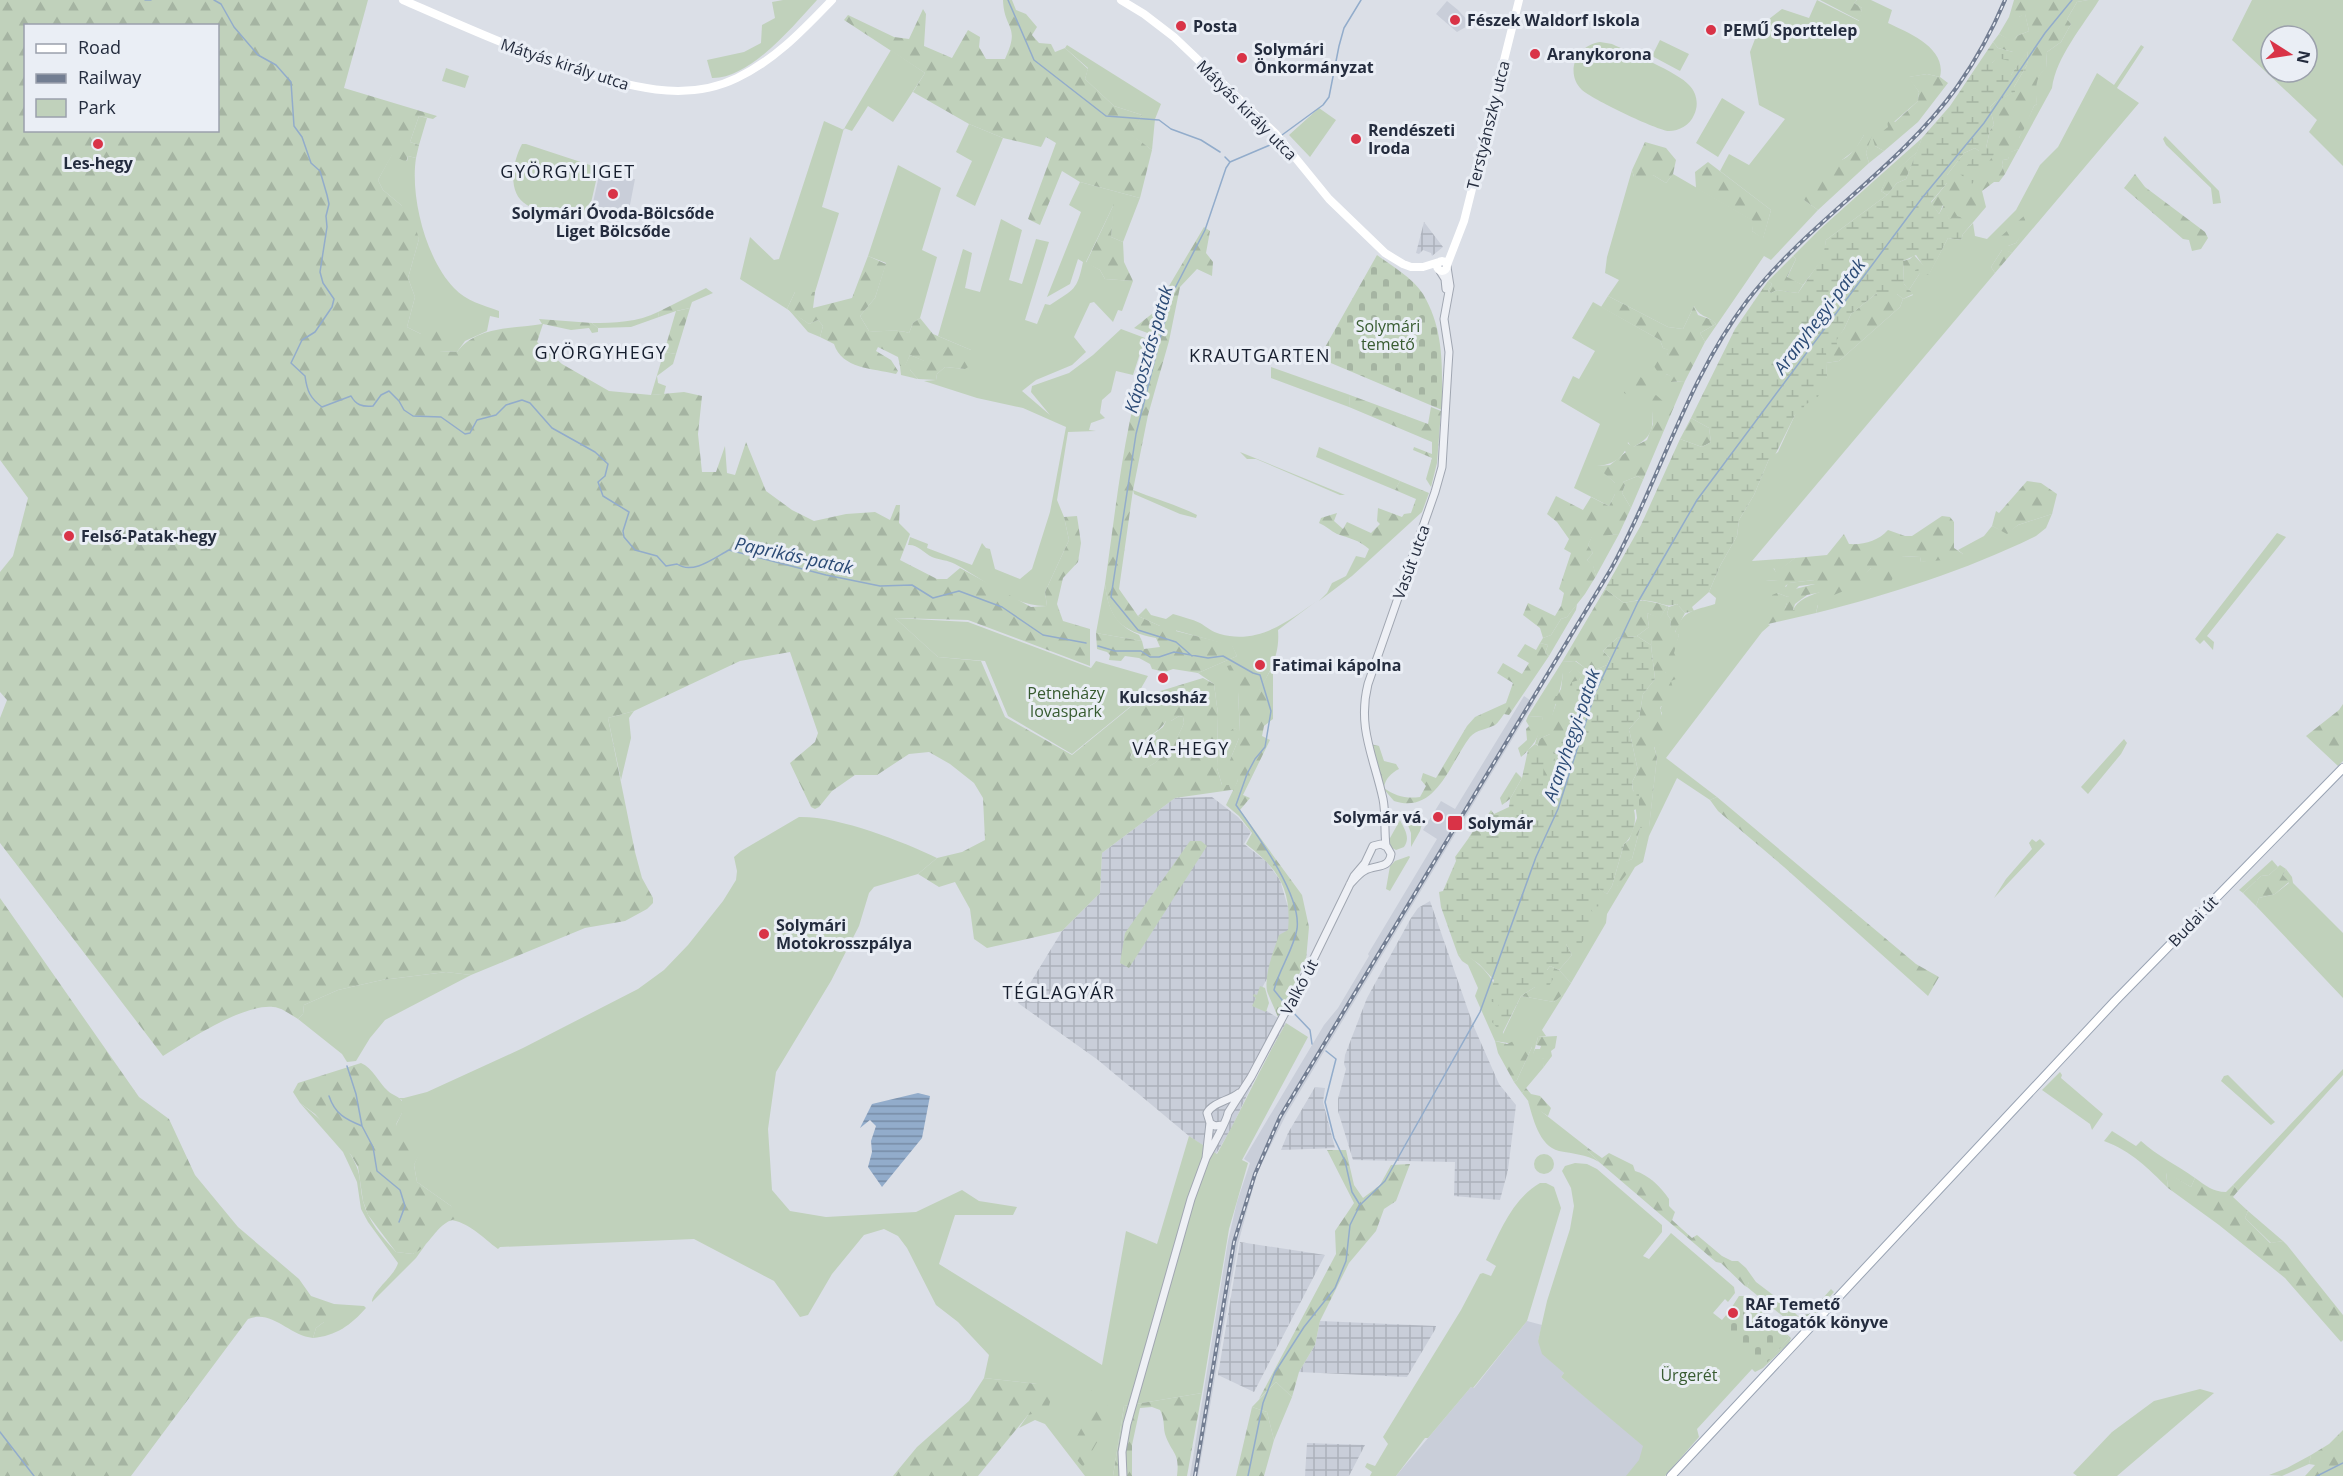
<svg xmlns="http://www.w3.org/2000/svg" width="2343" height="1476" font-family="'Open Sans',sans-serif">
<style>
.built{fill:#c9ced9}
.industrial{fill:url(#industrial-grid)}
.green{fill:#c0d1bb;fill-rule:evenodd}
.forest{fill:url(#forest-firs);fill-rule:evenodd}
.wetland{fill:url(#wetland-marsh)}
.cemetery{fill:url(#cemetery-stones)}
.water{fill:url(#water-rules)}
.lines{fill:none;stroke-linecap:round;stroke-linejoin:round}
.stream{stroke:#92accb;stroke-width:1.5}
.tertiary-casing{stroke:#a0a6b1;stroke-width:9}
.primary-casing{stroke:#99a3b3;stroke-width:10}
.tertiary{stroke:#eef0f5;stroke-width:7}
.secondary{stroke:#fff;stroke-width:8}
.primary{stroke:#fff;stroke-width:8}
.rail-casing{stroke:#737e92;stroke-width:4}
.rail{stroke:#eaeef5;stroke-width:1.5;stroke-dasharray:4.5;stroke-linecap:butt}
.poi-dot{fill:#d93347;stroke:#eaeef5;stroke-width:2}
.labels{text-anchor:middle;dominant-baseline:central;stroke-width:6;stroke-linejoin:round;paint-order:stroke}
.poi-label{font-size:16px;font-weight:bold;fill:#242c3e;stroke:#eaeef5;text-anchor:start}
.street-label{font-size:16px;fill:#242c3e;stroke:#eaeef5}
.park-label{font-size:16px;fill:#375b30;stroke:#eaeef5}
.neighbourhood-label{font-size:18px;letter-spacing:1.5px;fill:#161e2e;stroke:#eaeef5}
.water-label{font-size:18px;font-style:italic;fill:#2b4a75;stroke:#eaeef5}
</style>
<defs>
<pattern id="industrial-grid" width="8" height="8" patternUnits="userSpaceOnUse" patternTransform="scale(1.5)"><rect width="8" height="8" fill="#c9ced9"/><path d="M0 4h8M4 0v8" fill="none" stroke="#acb1bb"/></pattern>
<pattern id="forest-firs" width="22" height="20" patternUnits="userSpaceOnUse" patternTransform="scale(1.5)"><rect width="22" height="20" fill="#c0d1bb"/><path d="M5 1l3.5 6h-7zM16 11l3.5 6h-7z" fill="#a5b4a2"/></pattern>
<pattern id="wetland-marsh" width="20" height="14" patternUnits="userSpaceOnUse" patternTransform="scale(1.5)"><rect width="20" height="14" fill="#c0d1bb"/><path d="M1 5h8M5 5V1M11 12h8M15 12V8" fill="none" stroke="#a5b4a2"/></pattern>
<pattern id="cemetery-stones" width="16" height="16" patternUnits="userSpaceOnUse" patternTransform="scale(1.5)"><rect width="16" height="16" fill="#c0d1bb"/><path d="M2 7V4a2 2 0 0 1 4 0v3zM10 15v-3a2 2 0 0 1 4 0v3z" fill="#a5b4a2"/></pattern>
<pattern id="water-rules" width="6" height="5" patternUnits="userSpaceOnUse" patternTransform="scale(1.5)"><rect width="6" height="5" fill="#92accb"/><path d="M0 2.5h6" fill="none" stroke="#778ca6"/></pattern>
</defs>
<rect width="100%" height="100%" fill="#dbdfe7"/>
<path class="built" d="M1447,1l11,9 13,14 -14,8 -21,-18z
M600,171l25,8h10l-6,31 -39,6z
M1524,696l10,7 -247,410 -30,60 -19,71 -40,232h-8l38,-235 9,-39 13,-39 -6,-4 80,-134 14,-17 31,-52 -1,-2 69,-115 -14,-9 18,-29 14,8z
M1527,1321l15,4 -4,16 26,32 -3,4 83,68 -4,15 -13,16h-231l75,-89 3,1z"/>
<path class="industrial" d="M1424,222l19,25 -11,9 -1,-3 -8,-3 -4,4 -3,-1z
M1212,797l26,20 13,15 -7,12 23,18 13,18 14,48 -40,75 32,20 -26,45 -29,61 -15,25 -27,-18 -91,-76 -80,-57 44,-72 38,-38 2,-40 73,-55z
M1430,901l44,126 25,57 17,21 -8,65 -8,30 -46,-4 1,-34 -102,-2 -15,-49v-12l8,-30 -2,-5 1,-9 22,-57 44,-80 7,-10z
M1315,1087l10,1 -2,14 12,46 -54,2 7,-17z
M1240,1242l85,13 -71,137 -36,-17z
M1320,1321l116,5v2l-29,49 -108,-5 16,-27z
M1307,1443l58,2 -16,31h-44z"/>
<path class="green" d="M783,0h34c-24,26 -67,79 -105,78l-5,-18 37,-8 17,-9 1,-18 13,-7 -3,-16z
M1817,0l42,21 3,-13 -8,-5 3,-3h14l21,10 -4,13c21,10 59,25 52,54l-13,-3 -18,3 10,15 -1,9 -30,26 -13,19 9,5 -15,12 -3,-10 5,-18h-7l-9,15 -17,13 -34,37 14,10 -47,50 -7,-4 -59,86 -5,-9 16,-9c-8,-9 -16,-6 -22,-18l-11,23 -15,-2 -60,-31 11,-16 -14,-7 2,-16 25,-87 2,7 19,-2 13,8 7,-9 81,47 -2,10 11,7 8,-28 -51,-39 9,-17 20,11 36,-46 -26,-14 -9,-53 10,-26 22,-17 27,9z
M2088,0h11c-16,26 -43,57 -47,88l-47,86 -3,-9 1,-5 5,-1 2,-7 9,-3v-11l15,-32 3,-2c-2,-13 -3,-27 9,-36l1,-16 14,-10 10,-18 -4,-5 10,-17z
M2252,0h91v166l-34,-34 8,-12 -85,-80zM2271,36h36v36h-36z
M2025,13l4,18 -12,5 -5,6 -13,-8 10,-17h10z
M1660,40l29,14 -9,17 -28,-15z
M1600,42l12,2c17,8 67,29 77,41 8,8 10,20 5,30 -4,10 -15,16 -25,16 -11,0 -79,-33 -87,-41 -18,-18 -5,-45 18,-48z
M1067,45l94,59 -6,15 -3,31 -21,-15 11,-20 -28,-9 -29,-27 3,-11 -23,-20z
M2141,45l3,2 -27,41 22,15 -127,150 -5,-2 1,-5 8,-3 4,-7 -18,14 -11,17 4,6 -243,288 43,-3 -19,15 -2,-5 -8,13 12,-1 8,7 2,-4 27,-3v4l-16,2 -11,11 -11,-4 10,10 -2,5 -17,16 2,1 -8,7 -96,126 51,39 -7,3 -33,-22 -28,58 -6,26 -8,5 -28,47 -1,9 -35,60 -12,-13 13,-15 -6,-11 24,-38 9,-18 8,6 5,-8h5l8,-24 7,-3 8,-31 9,-1 8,-70 -3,-11 6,-2 2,-31 -2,-3 5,-12v-25l14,-38 -4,-2c8,-24 19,-22 40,-29l1,-6 -7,-6 11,-26 17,-30 2,-16 15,-25 15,-36 9,-7 17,-37 32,-38 -1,-14 13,-2 61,-54 3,-8 10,-4 -4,-5 11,-17 9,1 19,-36 13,2 2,-6 10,-11 2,13 12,3 29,-29 24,-45 18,-18 39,-74 17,12z
M891,50l34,23 -32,49 -25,-16 -16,25 -8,-3 -22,79 17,6 -24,79h-20l-8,17 -47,-30 10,-42 24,23 5,-1 45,-138 20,9 1,-3z
M446,68l23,8 -4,12 -23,-7z
M1722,98l23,14 -27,45 -22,-14z
M1319,108l17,12 -26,37 -21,-22z
M419,116l8,2 -8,27 -9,-3z
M969,124l34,14 -28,68 -19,-10 16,-35 -16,-9z
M2165,136l54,55 2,12 -8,1 -2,-16 -45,-43 -3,-6z
M1922,138l-5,14 -31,28 -5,11 6,4 -61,45 -2,17 -21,28 -16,-7 9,-19 -3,-3 26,-26z
M522,144h4l73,24 -11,48c-19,-3 -44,-1 -61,-11 -21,-12 -14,-44 -5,-61z
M392,154l15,7 1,-5 8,2c-6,39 10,101 38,130 12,13 29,17 45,23v7l-9,-2 -3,15 -22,10 -8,11 -18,-1 -18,-17 -14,-7 8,-30 -7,-19 11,-39 -18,-34 -18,-15 -5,-10z
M898,165l43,23 -19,62 15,7 -17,61 -7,5 -4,10c-13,-4 -26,-1 -40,-2l-9,-15 15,-18 11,-35 -18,-7z
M1080,182l60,16 -17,44 -12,-5 2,-31 -27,56 14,8 5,9 28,2 -11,30 -4,-1 -5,12 -19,-20 -4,1 -16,34 12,15 -14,13 -36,15 -14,11 28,24 -19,-23 1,-6 37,-13 24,-18 28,-26 24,9 -12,37 -17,-4 -5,21 -9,8 -2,13 5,5 -14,5 -2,7 7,1 -28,1 -11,68 7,17 5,23 -24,52 2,14c-34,1 -63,-27 -92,-42 -7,-4 -16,-4 -23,-7 -8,-4 -15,-13 -24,-12l2,-8 18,7 -1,4 45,17 10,-22 4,5 4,1 5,20 25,10 12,-10 18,-57 16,-85 -43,-19 -46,-10 -53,-17 12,-1 1,-6 8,-7 20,2 6,-19 -33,-14 25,-87 9,4 -7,35 15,4 21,-73 21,11 -13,50 13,4 14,-45 13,3 -24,78 12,4 8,-20 5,1c24,-16 27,-14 33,-43l-5,-3 -8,25 -23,13 34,-85 -12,-7z
M706,288l7,5 -21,9 -2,6 -14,3v-8z
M1593,302l67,38 3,8 6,2 -10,24 1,9 7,-9 5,3 -1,5 14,-1 -9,21h-12l-12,9c2,21 -2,27 -20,37l-4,-6c-3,16 -16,23 -31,24l18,17v11l-6,12 -35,-18 26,-64 -39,-23 12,-25 6,3 16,-28 -23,-13z
M788,309l21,15 9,-4 5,6 -3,11 -12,-5z
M658,312l1,5 -28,10 -33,1 -6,-5c21,0 47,-1 66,-11z
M664,352l12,2 -3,10 -16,12 1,7 8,3 -2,8 -13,1z
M910,355l15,6 -1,5 -14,4 8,9 -17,-4 -1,-9 5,-1z
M1271,367l79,28 -1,12 -78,-29z
M1319,447l81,34 -5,9 -79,-33z
M1240,452l105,43h-5l-84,-36h-9z
M1638,476l5,4 -12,28 -9,-15 3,-8 -2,-3z
M1133,490c22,9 44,15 64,25l-1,3 -16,-4 -46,-20z
M2052,514l-6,14 -10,8c-69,34 -145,58 -220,77l2,-8 -25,6c6,-22 60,-21 78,-43h13l17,-12 19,1 1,5 42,-8 -5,-4 26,-14 8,-10 15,7 11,-8z
M2277,533l9,4 -79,99 7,6 -1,8 -9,-10 -4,4 -5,-5z
M1619,534l-23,42 -3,-10 -6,-6 6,-7 -5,-8 4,-9z
M1105,584c3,25 10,41 34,51l3,6 -46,-8z
M1318,600l-40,30c2,24 -7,40 -19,61l-21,1 2,40 -6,-4 5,10 -9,22 8,20 -4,10h-3l-2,-5h-7l-5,-17 1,-54 -4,-30 -16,-11 39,-17 -5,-10 -72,-20 -22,-10 8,-8 5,7 15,4 7,-5c9,3 19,5 27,9 7,4 12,9 20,11 38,11 69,-13 98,-34z
M1577,604l-1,6 -27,46 -4,-3 3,-8 -8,-2 3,-5 8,-3 10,-16 6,-2z
M1667,606l2,1 -2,7 4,6 -1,9 -17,5 -2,11 -14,-9 12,-9 -2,-14 13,5z
M895,618l73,4 123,46 5,-7 52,15 -17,30 -59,48 -64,-38 -23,-55 -47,-4z
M1575,661l10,7 -3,7 -8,-7 -5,5h-6c-2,21 -13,40 -13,61l-11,5 -1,6 -3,-1 8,-27 -15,-1 34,-54z
M634,711l-5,7 2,20 -10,42 -13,-62z
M1179,716l4,1 1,6c-8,21 -25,44 -48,48l-6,-13 7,-12 26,-19 3,-6h5z
M2124,739l3,4 -6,11 -33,40 -7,-7z
M1412,811l8,1 3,8 -3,11 -9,16v-14l-5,-13z
M799,817c39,-1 103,24 138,41l-19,16 -44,13 -5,6 -10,33 -28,55 -55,91 -8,57 4,61 18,21 36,6 90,-5 46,-22 17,11 38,6 -4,8h-58l-16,49 163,101 24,-134 31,13 32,-108 28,18c24,-43 44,-88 69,-131l22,14 -66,123 6,3 -19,66 -27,164 -78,13 -11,70h-28l-40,-52 -10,-4 -16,8 9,-13 9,-31 -53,-6 5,-23 -31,-33 -22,-17 -29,-57 -9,-12 -14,-7 -20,6 -32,39 -24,41 -8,2 -26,-36 -80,-42 -194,8 -2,2c-15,-11 -30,-28 -49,-29l5,-1 -3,-13 -34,-24 -3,-17 6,-14 -14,-6 -10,-20 6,-12v-13l-4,-2h6l23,-6 96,-44 115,-59 26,-19 24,-25 35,-44 13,-21 1,-9 -3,-14 7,-6z
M1400,820c4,9 11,17 4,27l-8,3 -6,-3 -3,-9h3z
M2032,839l4,3 4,-3 5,5 -51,54 12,-19 26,-30 -3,-6z
M1409,856l1,1 -20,34 -4,-2 4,-23 5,-5z
M2272,860l6,7 -9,8 -8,1 -18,17 -4,-3z
M2286,869l6,8 1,6 50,50v65l-87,-92 3,-8 16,-4 14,-11 -6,-8z
M1464,953c36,25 35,40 39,81l18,-38 33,6 11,-9 -23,37 4,6 -8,1 -5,18 12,4 -2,9 -21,25 -8,-11 3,-2 15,-33 -37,-6 -20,-45 3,-8 -10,-23 -6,-4 -4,-6z
M446,972l25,3 -86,45 -15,18 -14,23 -9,1 -5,-8 -44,-35 5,-5 1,-9 34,-15 44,-10z
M1260,986l5,2 4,15 -3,9 -14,-6 4,-8 -3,-2 1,-2 3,1z
M2343,1069v6l-105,116 -5,-6z
M2060,1072l2,3 -1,3 42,36 -11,16 -2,-6 -48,-34z
M2228,1075l47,47 -4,3 -50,-44 3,-5z
M1528,1101l60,47 -1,2 12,12c-14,-8 -25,-8 -40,-11 -20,-5 -26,-33 -31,-50z
M300,1103c21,16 45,37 56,62 5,11 4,24 7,36 5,20 19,36 33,51l17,2 13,-10 -10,14 -44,44c0,-11 22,-25 26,-39l-30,-41 -7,-13 -4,-27 -14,-30z
M2112,1131l24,15 5,-5c16,15 36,24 54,37l-4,9 -25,-14 2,15c-20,-20 -37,-37 -64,-47z
M1534 1164a10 10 0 1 1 20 0a10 10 0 1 1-20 0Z
M1575,1163l12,1 10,5 65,56v7l-19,24 6,3 22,-26 63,54 1,6 -7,9 -3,-3 -12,14 9,7 5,-6 3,1 -10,12 43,39 26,-28 -44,-39 -13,14 -2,-3 9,-14h6l46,42 -2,5 -26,25 -8,4 -3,-3 -55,60 2,8 -34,39h-39l13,-16 4,-14 -82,-69 3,-4 -22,-19 -4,-13 9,-40 23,-72 4,-23 -3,-18 -9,-17 3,-5z
M1540,1183h6l8,4 7,21 -34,113 -54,67 -2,-1 -43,51h-3l-29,38h-26l2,-4 -7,-5 2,-4 8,3 13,-22 -5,-7 78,-127 19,-36 3,-1 8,3 5,-10 -10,-6c14,-28 26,-61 54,-77z
M2248,1211l35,30 -12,2 -26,-25z
M1749,1282h7l34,26 -5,10 -38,-31z
M311,1296l23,8 30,2 2,2c-15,17 -30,28 -53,30l3,-10 8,-6z
M1276,1382l16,15 -18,43 -7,-28 -15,-5z
M2200,1389l14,4 -97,83h-40l-4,-3 39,-41 42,-31z
M2311,1455l-2,9 -27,12 -13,-1 18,-7z"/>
<path class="forest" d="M0,0h368l-24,88 93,28 -4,3 -14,-3 -9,26 9,3 -3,13 -8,-2 -2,6 -14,-7 -14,25 5,10 18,15 12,15 6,19 -11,39 7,19 -8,30 14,7 10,-11 9,4 5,8 -6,16 18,1c20,-26 54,-23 85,-28l-3,-5 53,4 6,5v4l-6,1 -3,-5 -18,2 -28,-6 -6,18 25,22 47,27 42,4 33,-3 18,4 -4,38 4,38h14l9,-26 2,27 8,2 11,-33 20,49 26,19 22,11 32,-7 29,-2 15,8 6,-15h4l-1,18 11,11 -10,26 37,19h10l13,-11 71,39 16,-1 -2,-14 24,-52 -5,-23 13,-1 4,27 -3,19 -15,16 -6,26 6,17 27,8v37l-122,-46 -73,-2 43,39 43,4 24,56 67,38 72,-59 59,-18 11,6 4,30 -1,54 5,17h7l2,5 -56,8 -73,55 -2,40 -38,38 -75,17 -13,-9 -4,-30 -15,-27 -16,5 -21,-13 19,-16 25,-6 23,-12 -2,-42 -9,-15 -24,-19 -21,-12 -20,2 -32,21h-22l-23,16 -13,16 -4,2 -4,-2 -21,-44 25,-21 3,-9 -28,-81 -50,9 -106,50 -26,7 27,134 7,26 11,20v5l-6,6 -22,12 -40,7 -114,47 -25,-3 -64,8 -44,10 -34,15 -1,9 -5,5c-7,-4 -17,-12 -25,-12 -31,-3 -84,33 -110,49l-163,-213v-125l7,-18 -7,-8v-120l13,-16 15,-58 -28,-38zM26,26h192v104h-192zM1179,716l4,1 1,6c-8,20 -25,45 -48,47v-6l-6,-6c6,-18 27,-22 36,-37h5z
M1003,0h9l4,10 10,4 11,13 -5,8 7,8 12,1 4,8 10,-4 23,21 -3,10 29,27 28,9 -10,20 20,15 -12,48 -60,-16 -18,-11 -22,54 -12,-6 28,-76 -10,-6 -5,10 -38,-9 -34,-14 -56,-32 12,-19 -81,-53 4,-5 46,22 15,2 14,-30 3,5 -2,32 28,12 16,-28 12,7 -1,10 7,12h19c16,-34 -1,-29 -2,-59z
M1820,0h37l-3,3 8,5 -2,13z
M2014,0h74l-11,2 -10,17 4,5 -10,18 -14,10 -1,17c-12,8 -10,22 -9,35l-3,2 -6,14 3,4 -6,3 -6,11v11l-8,3 -3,7 -5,1 -1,5 3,9 -6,8h-5l-12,9 4,16 -23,27h-4l-10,-14 -6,-15 -4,9 -8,-11 16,-20v-8l17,-22 11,-5 4,3 20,-3h-13l4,-18 4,-5 -4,-18 5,-5 19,-10v-5l13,-22 1,-14 -17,24 -19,3v-15l5,-6 16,-5 -15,-4 -5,-6 6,-8 13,7 5,-5 12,-5 -4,-17 -6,3h-10z
M1927,74l13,3 8,6 -30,39 -34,29 -9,-5 -2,-7 15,-12 -1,-6 4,-2 4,3 23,-21 1,-9 -11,-15z
M1864,135h8l-6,18 3,10 -51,47 -14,-10 17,-37c25,0 30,-7 43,-28z
M1645,142l21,6 10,12 -3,14 -7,9 -13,-8 -10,6 -9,-4 -2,-7z
M1917,152l-11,27 -9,4 -10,12 -6,-4 5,-12z
M1708,162l63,48 -8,29 -11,-8 1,-10 -57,-33 -1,-16z
M2135,174l10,13 60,45 3,6 -7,11 -9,2 -3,-11 -6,-1 -59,-51z
M1114,204l-3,33 12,5 1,20 9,19 -28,-2 -5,-9 -14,-7z
M2024,216l3,11 -11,16 -8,3v5l4,2 -17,20 -4,-6 11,-17 -3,-12z
M1204,227l6,4 -4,22 7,9 -1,14 -15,-7 -17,18 -11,54 -21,74 -15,75 -14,99 19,27 22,10 7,-3 9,5v3l56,14 5,11 -39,17 -25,-4 -8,3 -13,-3 -2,-5 -11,-6 -14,-2 -4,5 -12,-1 1,-5 -3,-3 -10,-3 -1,-16 46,8 2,8 16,-2 -4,-9c-35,-7 -47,-18 -51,-54 12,-84 20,-169 48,-249l-19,-7 19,-15z
M1914,255l11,12 -8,6h3l-11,17 -5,-6 -1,-23 7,-2z
M868,256l18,8 -11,34 -15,18 9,15c14,1 27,-2 40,2l4,-10 7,-5 13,16 38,16 5,12 -11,7 -20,-2 -8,7 -1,6 -18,-1 -8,-9 4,-4h10v-5l-14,-6 -5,11h-5l-2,-9 -20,-10 -2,4 15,9 7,11 -2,3c-24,-6 -54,-5 -62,-30l-14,-7 3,-11 -5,-6 -9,4 -22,-15 8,-17h20l-2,16 39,-10z
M1793,256l3,3 -9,18 16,8 -5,8 -21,-3 -6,3 -3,-2 4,-7 -4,-3z
M1877,293l20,1 6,5 -3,8 -61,54 -13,2v-12l18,-22 7,-15z
M1608,296l60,31 15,2 11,-23 4,9 14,5 4,4 -16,9 5,9 -20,39 -14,1v-5l-4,-3 -6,10 -4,-5 2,-5 -5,-8 4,-8 9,-3 1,-5 -5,-2 -3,-8 -59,-33z
M676,303l1,8 13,-3 -14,46 -12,-2 12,-41 -17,6 -1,-5z
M1631,371l19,12 -4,18 10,-6 8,7h12l-33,78 -5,-4 -15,6 2,3 -3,8 9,15 -12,26 -27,3 -4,8 5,8 -6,7 6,5 3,11 -11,18 -18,23 -6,2 -10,16 -8,3 -3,-10 -17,-13 5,-12 27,13 6,-10 3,-13 -5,-4 12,-36 -7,-4 5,-10 -12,-17 -10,-8 9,-18 27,14 8,-13 18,9 6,-12v-11l-19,-17 14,-1 16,-13 -6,-5 3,-7 10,7 14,-7 6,-16 -1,-13 -7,-9 -21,-9z
M1350,395l78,29 3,-17 10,4 -4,52 -6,24 -5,-8 6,-21 -19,-8 1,-3 18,7v-12l-83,-35z
M1691,418l18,10 2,14 -9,5 -22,-8z
M1400,481l29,12 -7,19 -70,64 -33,25 8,-8 5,-10 14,-7 10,-20 9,2 4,-9c-10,-9 -20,-11 -32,-15 -6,-3 -11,-8 -18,-11l2,-5 16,-5 -3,8 9,8 4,-7 24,11 9,-9 -3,-3 1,-13 24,9 2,-3 7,-1 5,-14 -21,-9z
M2027,481l14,2 16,11 -5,20 -34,11 -11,9 -15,-8 4,-15 3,2z
M1942,516l8,1 4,5v26l9,6 -8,5 -34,3 -1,-5 -18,-1 -11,26 -9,-1 2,-13h-13l-7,8 9,-2 4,3 -43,18 -12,-3 -15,3 -12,9 -2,6 25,-6 -2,9 -48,11v-6l11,-8 6,-2 2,-5h-14l-1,-8 5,-2 11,4 3,-7 24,-6 -1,-4 -25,3 -10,8 -1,-11 -13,1 8,-13 3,4 19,-14 32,-3 17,-21 5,10c15,1 29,-3 39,-14l17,6h7z
M1605,589l19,14c16,-4 27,-2 43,3l-7,13 -13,-6 2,14 -12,9 -20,2 -14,13 7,7 -3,7 -17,7 -14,-11 -14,1z
M1677,604l8,9 -10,19 4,3 -5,18 3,6 -12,14 11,-2 3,4 -3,4 -5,2 2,8 -7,8h6v5l-5,6 -6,-2 -1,3 6,20 -4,5 -1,10 -7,3 3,10 -8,71h-9l-8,31 -6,3 4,8 -13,16h-5l12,-42 5,-4 8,-22 -5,-36 6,-11 -9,-42 10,-11 4,-24 12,-15 -4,-34 1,-11 13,-7 5,1 1,-8 -4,-6 2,-7z
M1540,643l8,2 -3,8 4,3 -40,59 -5,-1c-3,4 -6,9 -9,11 -9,5 -18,4 -25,12 -20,26 -34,78 -76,64l-12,-14 -12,-43 9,2 5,15 12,3 3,5c-8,4 -14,10 -15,19 11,8 22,11 36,9l6,-11 -5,-6 2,-7 13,5 31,-52 8,-9 31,-14 7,-20 -16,-10 6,-10 19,11 7,-11 -12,-7 8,-12 11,6z
M1235,664l16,11 8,15 14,-24v53l-9,7 -2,10 8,4 -27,55 7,3 -10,12 62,85 7,32 -3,33 -28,57c-3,-8 -9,-20 -11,-26 -3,-17 7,-41 12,-56l9,-5c4,-42 -11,-62 -42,-86l6,-11 -13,-17 -13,-11 12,-25 -10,-5 2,-15 9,-22 -7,2 -3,-8 5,-4 6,3 -2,-39 -11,-26z
M1574,667l8,8 -3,5 4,23 -7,15 -13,43 -9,-9c3,19 1,29 -10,45l-6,-2v-50l1,-6 11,-5v-11l-3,-5 5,-3 4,-11 -7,-2 -1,-4 3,-2h6l4,-7 2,-16h6z
M2343,704v57l-5,5 -32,-30 33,-26z
M1528,716l15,1c-2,17 -9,29 -22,40l-3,-9 9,-8 -1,-11 3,-3 -3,-5z
M1516,772l6,6 -12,21 -8,6 -2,-7z
M1717,797l199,167 23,13 -11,19 -144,-129 -66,-56 -8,-11z
M1491,810l3,4 -14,24 -12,1 11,-18h5z
M1190,841h11l6,5 -78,122 -9,-5 5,-30z
M2280,865l6,4 -3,6 6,7 -14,12 -16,4 -3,8 -13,-13 18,-17 8,-1z
M0,898l139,199 30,22 26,56 43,52 61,52 12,17 9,8 7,11 -3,7 -8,6 -3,10c-25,-3 -41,-29 -65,-19l-117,157h-131z
M1550,966l9,4 12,13 -6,10 -11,9 -33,-6 14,-9z
M1557,1036l-2,12 -4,3 1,5 -9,12 1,-9 -12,-3 3,-7h5l1,-3 -5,-1 2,-8z
M1518,1039l7,2 7,6 -15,33 -3,2 -16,-29 -3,-12 12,3z
M361,1063c12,5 17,19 27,28 4,4 13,6 15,12 3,8 -5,15 -7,22l8,7c-1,17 6,10 17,19l-7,14 3,17 34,24 5,7 -1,6c-20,5 -24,27 -42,35l-17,-2 -28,-37 -5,-14 -5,-34 -7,-12 -36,-41 -15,-11 -7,-11 5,-9z
M1526,1088l5,6 9,2 11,12 -3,8 -16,-10 -10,-13z
M1588,1148l14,10 7,-5 24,12 2,6c14,4 26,16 34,28v7l6,6 -3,8 20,18 5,-3 25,21 10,5h6l8,7 10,14h-7l-2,5 -2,-1 -24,-23 -5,-1 -117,-100 -12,-12z
M1327,1150h19l8,35 9,13 17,-13 11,-20 19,-1 -14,37 -12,8 -8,22 -27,32 -29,58 -5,24 -16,27 -7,25 -16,-15 -17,17 77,-145 -1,-23 19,-28z
M2166,1172l25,15 4,-9c10,7 18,14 31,14l7,-7 5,6 -5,6 15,14 -3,7 25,25 13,-2 4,4 56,70v25l-2,2 -56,-64 -66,-53 -51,-37z
M1831,1289l3,3c-13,15 -27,40 -49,26l5,-10 8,8 11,-2z
M984,1378l53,6 16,6 -5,20 -20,5 -50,61h-85l24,-29 52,-46z
M1090,1390l19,8 -5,32 -21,37 -14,-16 20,-37 -4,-12z
M1202,1393l-15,83h-10c3,-25 -5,-21 -12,-42 -2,-8 0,-15 -5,-24l-8,-3 -12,1 -8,37v31h-19l11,-70z
M1252,1407l15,5 7,28 -10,36h-28z
M2343,1430v46h-38l10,-11 -6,-1 2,-9 18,-11z"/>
<path class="wetland" d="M1993,42l5,6 15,4 -3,9 -13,-3 -5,5 1,14 11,-6 7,4 17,-25 -1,15 -13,22 1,5 -20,10 -5,5 4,18 -4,5 -4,18h13l-27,36 -12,-10 19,-23 -4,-3 -11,5 -17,22v8l-16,19 8,12 5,-9 5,14 10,-3 7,6 -6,12h3l-2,6 -13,-2 -19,37 -13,-2 -1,-3 9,-3 -8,-12 -13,6 1,23 9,10 -10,5 -6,-5 -9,7 -11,-8 -26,21 -7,15 -8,12 2,6 -4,6 -8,-2 1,26 -11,24 -11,3 -3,8 -7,3 -22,44h-4l-15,36 -15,25 -2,16 -17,30 -11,26 -17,15 2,4 -9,2 -8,-9c-11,4 -17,-2 -28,-3 -9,-2 -17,0 -25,2l-19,-14 36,-64 39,-86 22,8 9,-5 -2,-14 -18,-10 44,-89 33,-48 4,3 -4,7 3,2 6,-3 21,3 25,-36 3,-17 61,-45 10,-12 9,-4 16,-41 28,-32z
M1637,636l14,9 4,34 -12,15 -4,24 -10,11 9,42 -6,11 1,9 6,3v14l-5,2c3,11 -1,27 -10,34l-12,42 -5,8 -8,-5 4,17 -13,1 7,13 -18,27 -13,-3 6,11 -13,15 -9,-4 -3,4 6,9 -5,9 -13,-1 -14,9 -19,38 -10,-12 7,-18 -10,-3 5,-21 -15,-16 -15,-10 -6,1 -17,-48 -2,-15 4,-1 13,-30 -1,-4 13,-18 12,-2 14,-23 15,-7 1,-8 12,-21 6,-28 7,-6 9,5 -1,37 -4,9 5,2 8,-11 -1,-12 6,-3 -4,-20 10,10 4,-8 -10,-13 13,-18 6,-4 -7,-9 14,-6 -1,-3 -9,-3 -1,-15 7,-2 6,-12 5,4 17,-7 3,-7 -7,-7 14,-13z"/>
<path class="cemetery" d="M1377,255c15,11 36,23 46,39 22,37 19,75 19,116l-123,-52z
M1745,1298l44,40 -26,29 -44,-40z"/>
<path class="water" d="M918,1093l12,3 -8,42 -40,49 -14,-20 4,-15 -1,-11 5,-15 -6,-6 -10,8 12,-24z"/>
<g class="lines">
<path class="stream" d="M145,0h6
M214,0l7,4 13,23 24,28 18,10 15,17 3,44 8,11 9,26 9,8 7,24 2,9 -3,12 1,11 -7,45 3,11 11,16 -2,8 -17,25 -13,8 -11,23 14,13c2,15 5,22 17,31l29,-11c5,9 11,11 22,10l8,-11 8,-4 10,10 5,9 9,6 28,1 24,17 5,-1 7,-13 19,-5 10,-10 16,-5 8,3 22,25 43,24 13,12 -3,12 -7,6 5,14 26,16 -6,19 1,6 11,13 22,6 9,10 11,-2c16,11 37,-6 52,-14l97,25 54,11 32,-1 21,13 26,-7 43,16 41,28 43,8
M1008,0l26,60 72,56 53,4 12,9 30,11 19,12
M1282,135l41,-30 6,-8 10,-51 5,-18 17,-28
M1225,157l5,5
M1098,646l17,5h26l9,6h9l15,-5 34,6 15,-2 30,17 7,2 11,36 -6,36 -10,12 -8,15 -11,31c19,27 66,90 61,124 -4,22 -18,40 -23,61l12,15
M1192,656l-16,-14 -38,-12 -27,-33 25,-163 25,-99 12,-43 32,-62 21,-62 4,-6 40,-17 6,-5
M1289,1008l21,22 2,14
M1326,1051l10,8 -11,43 9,36 11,23 7,31 8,13
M347,1066l9,28 6,32
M329,1096c6,18 16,23 33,30l11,21 4,24 23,19 5,16 -6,16
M0,1432l34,44
M1248,1476l15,-73 12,-31 29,-45 31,-39 11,-27 4,-36 10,-20 25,-24 95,-169 56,-155 22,-48 37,-116 43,-91 59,-102 225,-302 62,-75 61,-90 27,-33
M2317,1476l26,-13"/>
<g class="tertiary-casing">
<path id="tertiary" d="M1440,271l5,8 1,10
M1386,846c-2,-16 0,-32 -3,-47 -9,-42 -26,-71 -15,-115l67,-192 7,-25 6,-100 1,-15 -5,-33 6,-33 -3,-19
M1222,1125l-7,1 -5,-3 -3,-10c6,-11 22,-12 32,-20
M1206,1158c5,-9 21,-37 22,-45l23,-36 62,-117 41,-84 11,-13 8,-17 8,-2 6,3 4,7c-2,16 -16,10 -27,17 -5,3 -10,9 -14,13
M1123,1476l-1,-24 5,-28 64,-225 15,-41 4,-35"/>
</g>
<g class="primary-casing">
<path id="primary" d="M1671,1476l444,-475 228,-233"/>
</g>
<use href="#tertiary" class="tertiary"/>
<path class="secondary" d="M403,0c55,24 108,48 165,67 54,17 114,38 169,11 38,-18 66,-48 95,-78
M1121,0l23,14 30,23 102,97 53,65 56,54 18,11 8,3h12l16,-5
M1437 266a5 5 0 1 1 10 0a5 5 0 1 1-10 0Z
M1447,265l17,-44 55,-221"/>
<use href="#primary" class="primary"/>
<g class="rail-casing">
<path id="rail" d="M1195,1476l39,-234 21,-68 25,-57 331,-548c48,-87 75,-188 136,-268 61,-79 151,-132 210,-214 19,-27 35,-56 48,-87"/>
</g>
<use href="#rail" class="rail"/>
</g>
<g class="poi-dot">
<circle cx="1455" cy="20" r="6"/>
<circle cx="1181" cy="26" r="6"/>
<circle cx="1711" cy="30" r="6"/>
<circle cx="1535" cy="54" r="6"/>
<circle cx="1242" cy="58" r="6"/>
<circle cx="1356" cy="139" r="6"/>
<circle cx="98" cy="144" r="6"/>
<circle cx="613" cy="194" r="6"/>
<circle cx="69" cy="536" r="6"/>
<circle cx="1260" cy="665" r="6"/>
<circle cx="1163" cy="678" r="6"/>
<circle cx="1438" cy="817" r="6"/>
<rect x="1447" y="815" width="16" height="16" rx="3"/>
<circle cx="764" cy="934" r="6"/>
<circle cx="1733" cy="1313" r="6"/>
</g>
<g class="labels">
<g class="poi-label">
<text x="1467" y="20">Fészek Waldorf Iskola</text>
<text x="1193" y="26">Posta</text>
<text x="1723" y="30">PEMŰ Sporttelep</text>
<text x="1254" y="49">Solymári<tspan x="1254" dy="18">Önkormányzat</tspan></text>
<text x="1547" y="54">Aranykorona</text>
<text x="1368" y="130">Rendészeti<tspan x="1368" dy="18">Iroda</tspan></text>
<text x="98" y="163" text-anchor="middle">Les-hegy</text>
<text x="613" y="213" text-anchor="middle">Solymári Óvoda-Bölcsőde<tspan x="613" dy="18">Liget Bölcsőde</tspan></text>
<text x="81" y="536">Felső-Patak-hegy</text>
<text x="1272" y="665">Fatimai kápolna</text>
<text x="1163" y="697" text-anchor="middle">Kulcsosház</text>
<text x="1426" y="817" text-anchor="end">Solymár vá.</text>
<text x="1468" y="823">Solymár</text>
<text x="776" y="925">Solymári<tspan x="776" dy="18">Motokrosszpálya</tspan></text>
<text x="1745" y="1304">RAF Temető<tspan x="1745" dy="18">Látogatók könyve</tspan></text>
</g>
<g class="street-label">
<text transform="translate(565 64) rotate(18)">Mátyás király utca</text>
<text transform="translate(1247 110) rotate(45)">Mátyás király utca</text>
<text transform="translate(1488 125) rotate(-76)">Terstyánszky utca</text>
<text transform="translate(1411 562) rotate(-70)">Vasút utca</text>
<text transform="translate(2193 921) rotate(-46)">Budai út</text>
<text transform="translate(1299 987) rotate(-62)">Valkó út</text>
</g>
<g class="park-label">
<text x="1388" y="326">Solymári<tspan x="1388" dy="18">temető</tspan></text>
<text x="1066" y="693">Petneházy<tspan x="1066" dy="18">lovaspark</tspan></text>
<text x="1689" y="1375">Ürgerét</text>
</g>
<g class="neighbourhood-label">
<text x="568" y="171">GYÖRGYLIGET</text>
<text x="601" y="352">GYÖRGYHEGY</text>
<text x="1260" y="355">KRAUTGARTEN</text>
<text x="1181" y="748">VÁR-HEGY</text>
<text x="1059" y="992">TÉGLAGYÁR</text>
</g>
<g class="water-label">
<text transform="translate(1819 316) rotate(-53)">Aranyhegyi-patak</text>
<text transform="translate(1148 349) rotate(-74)">Káposztás-patak</text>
<text transform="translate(794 555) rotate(12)">Paprikás-patak</text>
<text transform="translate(1571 735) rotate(-71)">Aranyhegyi-patak</text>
</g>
</g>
<rect x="24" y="24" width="195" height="108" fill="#eaeef5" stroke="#9ba0ac" stroke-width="1.5"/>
<rect x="36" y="44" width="30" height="9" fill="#ffffff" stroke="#9ba0ac" stroke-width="1.5"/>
<text x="78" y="54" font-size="18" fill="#242c3e">Road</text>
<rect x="36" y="74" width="30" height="9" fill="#737e92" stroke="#9ba0ac" stroke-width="1.5"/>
<text x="78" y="84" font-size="18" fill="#242c3e">Railway</text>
<rect x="36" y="99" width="30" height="18" fill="#c0d1bb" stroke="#9ba0ac" stroke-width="1.5"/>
<text x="78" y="114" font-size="18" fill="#242c3e">Park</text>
<g transform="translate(2289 54) rotate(102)"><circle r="28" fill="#eaeef5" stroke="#9ba0ac" stroke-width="1.5"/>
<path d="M0-4.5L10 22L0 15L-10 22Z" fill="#d93347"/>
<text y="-9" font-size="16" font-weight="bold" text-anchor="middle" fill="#242c3e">N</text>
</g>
</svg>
